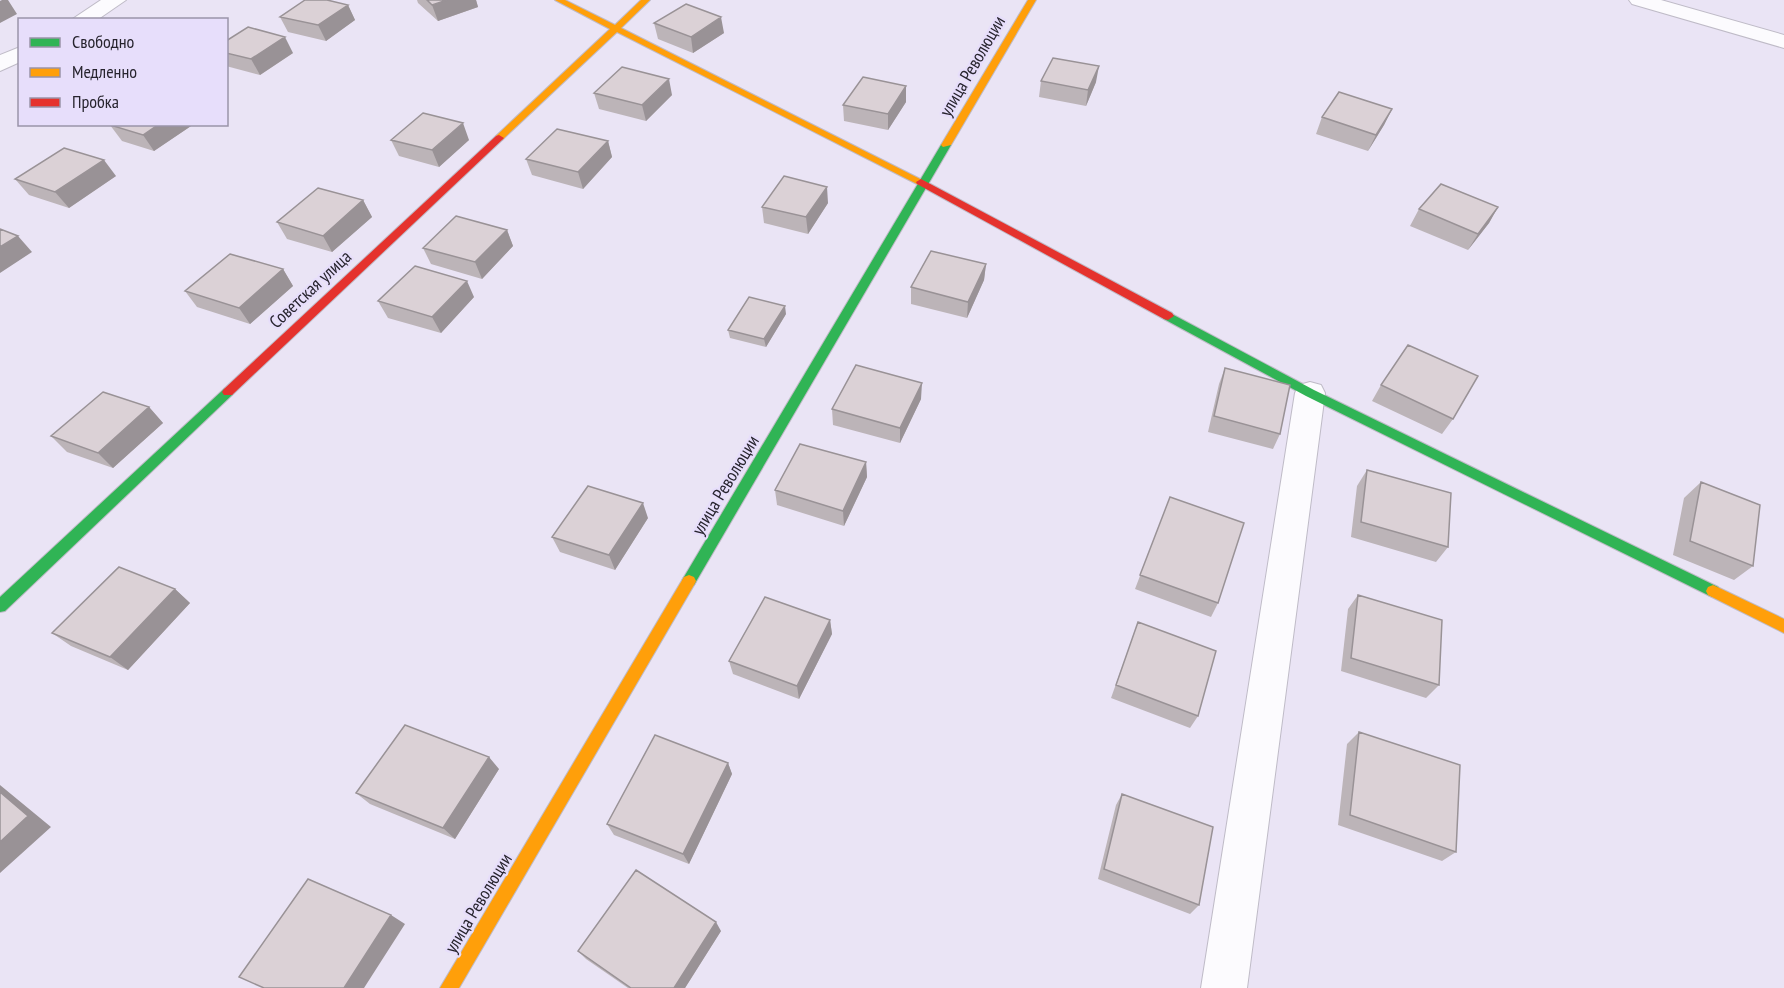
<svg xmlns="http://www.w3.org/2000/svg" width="1784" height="988" font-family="'PT Sans Narrow',sans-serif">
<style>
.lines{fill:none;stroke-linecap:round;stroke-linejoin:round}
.street-casing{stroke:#bfbbc7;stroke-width:2}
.fast-casing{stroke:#bfbbc7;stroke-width:2}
.slow-casing{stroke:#bfbbc7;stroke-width:2}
.jam-casing{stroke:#bfbbc7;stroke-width:2}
.street{fill:#fcfbfe;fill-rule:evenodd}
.fast{fill:#30b455;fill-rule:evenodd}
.slow{fill:#ff9f0a;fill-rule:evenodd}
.jam{fill:#e5322d;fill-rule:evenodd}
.wall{fill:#bcb4b8}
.shaded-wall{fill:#999296}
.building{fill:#dbd1d6;stroke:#999296;stroke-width:1.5}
.labels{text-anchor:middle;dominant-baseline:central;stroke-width:4.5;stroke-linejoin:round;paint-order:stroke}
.street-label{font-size:18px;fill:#27242e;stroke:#e7defb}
</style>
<rect width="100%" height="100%" fill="#eae4f5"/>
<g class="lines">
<g class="street-casing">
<path id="street" d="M101,0h25l-29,20h-26z
M1629,0h32l123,35v13l-152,-44z
M20,47v15l-20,9v-16z
M1310,382l11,3 4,8 -78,595h-46l94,-595 4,-8z"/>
</g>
<g class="fast-casing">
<path id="fast" d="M946,142l5,3 -257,440 -5,2 -5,-2 -2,-4 2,-4 257,-432z
M1168,312l146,78 404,197 2,4 -2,4 -5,2 -5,-2 -402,-199 -142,-77 -2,-3z
M228,387l4,2 2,3 -2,3 -227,216 -5,1v-15l224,-208z"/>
</g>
<g class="slow-casing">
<path id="slow" d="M555,0h10l50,25 26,-25h9l-29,28 305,154 -5,3 -4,-1 -300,-152 -115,108h-6v-4l114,-107z
M1028,0h8l-85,145 -8,2 -2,-2z
M689,575l5,2 2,4 -2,4 -235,403h-19l244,-411z
M1713,585l71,34v14l-76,-38 -2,-4 2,-4z"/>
</g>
<g class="jam-casing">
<path id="jam" d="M499,135l5,3 -2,2 -270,255h-8l-2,-3 2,-3 272,-253z
M921,179l251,134 2,3 -6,4 -4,-1 -247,-135 -1,-2z"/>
</g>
<use href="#street" class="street"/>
<use href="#fast" class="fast"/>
<use href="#slow" class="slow"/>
<use href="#jam" class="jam"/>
</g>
<path class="wall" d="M417,0h59l2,7 -40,14 -20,-18z
M348,5l7,15 -29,21 -38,-9 -8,-15z
M654,23l70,10 -31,20 -35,-14z
M226,41l67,12 -33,22 -34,-9z
M1041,81l55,1 -10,24 -47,-9z
M906,86v16l-18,28 -44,-9 -1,-16z
M594,93l78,2 -26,26 -47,-12z
M1392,109l-8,16 -16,26 -52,-17 6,-17z
M194,124l-40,27 -32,-10 -12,-16z
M391,140h78l-30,27 -40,-11z
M608,141l4,16 -29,32 -51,-14 -6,-16z
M116,176l-47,32 -40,-13 -14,-16z
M363,200l9,17 -40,35 -45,-13 -10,-17z
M828,203l-20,31 -44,-11 -2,-16z
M1498,207l-9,16 -21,27 -58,-24 9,-17z
M507,230l6,16 -31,33 -51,-15 -8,-16z
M986,264l-2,16 -17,38 -56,-14v-17z
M283,269l10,17 -43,38 -53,-17 -12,-16z
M474,297l-33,36 -53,-15 -10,-17z
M786,314l-20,33 -36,-9 -2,-8z
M1225,368l55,66 -7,15 -65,-17 11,-48z
M1381,385l72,34 -11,15 -70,-33z
M921,399l-21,44 -67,-18 -1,-16z
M149,407l14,16 -50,45 -46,-16 -16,-16z
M866,462l1,15 -23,49 -67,-21 -2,-15z
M1367,470l81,77 -12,15 -85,-25 6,-51z
M1701,482l52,84 -19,14 -61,-25 11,-57z
M1170,497l48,106 -7,14 -76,-28z
M648,518l-33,52 -55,-18 -8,-15z
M175,589l15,14 -62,67 -57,-24 -19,-13z
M1358,595l81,90 -13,13 -85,-27 7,-62z
M830,620l2,14 -33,65 -66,-25 -4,-13z
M1138,622l60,94 -8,12 -79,-30z
M1359,732l97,120 -14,9 -104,-36 9,-81z
M728,763l4,11 -43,90 -75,-29 -7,-11z
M499,769l-44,70 -85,-35 -14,-11z
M1122,794l77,111 -9,9 -92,-35 18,-74z
M721,931l-36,57h-57l-42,-29 -8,-8z"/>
<path class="shaded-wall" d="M2,0h6l9,14 -17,9v-22z
M447,0h29l2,7 -40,14 -6,-16z
M348,5l7,15 -29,21 -8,-16z
M721,17l3,16 -31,20 -2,-16z
M285,37l8,16 -33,22 -9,-16z
M1099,66l-3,16 -10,24 2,-16z
M669,79l3,16 -26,26 -4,-16z
M906,86v16l-18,28v-16z
M1392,109l-8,16 -16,26 8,-16z
M463,123l6,17 -30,27 -7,-17z
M159,124h35l-40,27 -11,-16z
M608,141l4,16 -29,32 -5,-17z
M104,160l12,16 -47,32 -14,-16z
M827,187l1,16 -20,31 -2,-17z
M363,200l9,17 -40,35 -9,-16z
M1498,207l-9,16 -21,27 10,-16z
M507,230l6,16 -31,33 -7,-17z
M18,236l14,16 -32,21v-26z
M986,264l-2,16 -17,38 1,-16z
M283,269l10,17 -43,38 -11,-16z
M467,281l7,16 -33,36 -9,-16z
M785,306l1,8 -20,33 -2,-8z
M922,383l-1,16 -21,44v-15z
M149,407l14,16 -50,45 -15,-15z
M866,462l1,15 -23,49 -1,-15z
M643,503l5,15 -33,52 -6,-15z
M175,589l15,14 -62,67 -18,-13z
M830,620l2,14 -33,65 -2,-13z
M489,757l10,12 -44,70 -12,-11z
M728,763l4,11 -43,90 -6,-10z
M0,785l51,42 -51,46z
M391,915l14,9 -41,64h-20z
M716,922l5,9 -36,57h-11z"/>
<path class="building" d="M305,0h22l21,5 -30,20 -38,-8z
M427,0h20l-15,5z
M686,4l35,13 -30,20 -37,-14z
M248,27l37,10 -34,22 -25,-6v-12z
M1053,58l46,8 -11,24 -47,-9z
M622,67l47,12 -27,26 -48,-12z
M863,77l43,9 -18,28 -45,-9z
M1339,92l53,17 -16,26 -54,-18z
M423,113l40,10 -31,27 -41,-10z
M111,124h48l-16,11 -33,-10z
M557,129l51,12 -30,31 -52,-13z
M64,148l40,12 -49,32 -40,-13z
M784,176l43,11 -21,30 -44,-10z
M1441,184l57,23 -20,27 -59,-25z
M318,188l45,12 -40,36 -46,-14z
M456,216l51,14 -32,32 -52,-14z
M0,229l18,7 -18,11z
M931,251l55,13 -18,38 -57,-15z
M230,254l53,15 -44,39 -54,-17z
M415,266l52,15 -35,36 -54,-16z
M749,297l36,9 -21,33 -36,-9z
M1408,345l70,31 -25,43 -72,-34z
M856,365l66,18 -22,45 -68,-19z
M1225,368l65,17 -10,49 -66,-18z
M103,392l46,15 -51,46 -47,-17z
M800,444l66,18 -23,49 -68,-21z
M1367,470l84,23 -3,54 -87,-25z
M1701,482l59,23 -7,61 -63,-25z
M588,486l55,17 -34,52 -57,-18z
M1170,497l74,26 -26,80 -78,-28z
M119,567l56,22 -65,68 -58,-24z
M1358,595l84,25 -3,65 -88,-27z
M765,597l65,23 -33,66 -68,-25z
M1138,622l78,29 -18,65 -82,-31z
M405,725l84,32 -46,71 -87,-35z
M1359,732l101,33 -4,87 -106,-37z
M655,735l73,28 -45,91 -76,-30z
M0,792l28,24 -28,26z
M1122,794l91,33 -14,78 -95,-36z
M636,870l80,52 -42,66h-43l-53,-37z
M308,879l83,36 -47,73h-80l-25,-11z"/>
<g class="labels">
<g class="street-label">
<text transform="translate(972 66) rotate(-60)">улица Революции</text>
<text transform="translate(310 289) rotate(-43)">Советская улица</text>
<text transform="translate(725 485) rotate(-59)">улица Революции</text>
<text transform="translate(478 903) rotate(-59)">улица Революции</text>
</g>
</g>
<rect x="18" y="18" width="210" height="108" fill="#e7defb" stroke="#9a94a9" stroke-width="1.5"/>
<rect x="30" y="38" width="30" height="9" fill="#30b455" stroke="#9a94a9" stroke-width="1.5"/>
<text x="72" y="48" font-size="18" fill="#27242e">Свободно</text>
<rect x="30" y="68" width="30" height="9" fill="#ff9f0a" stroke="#9a94a9" stroke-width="1.5"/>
<text x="72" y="78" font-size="18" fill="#27242e">Медленно</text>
<rect x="30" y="98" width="30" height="9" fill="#e5322d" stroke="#9a94a9" stroke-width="1.5"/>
<text x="72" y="108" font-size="18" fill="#27242e">Пробка</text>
</svg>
